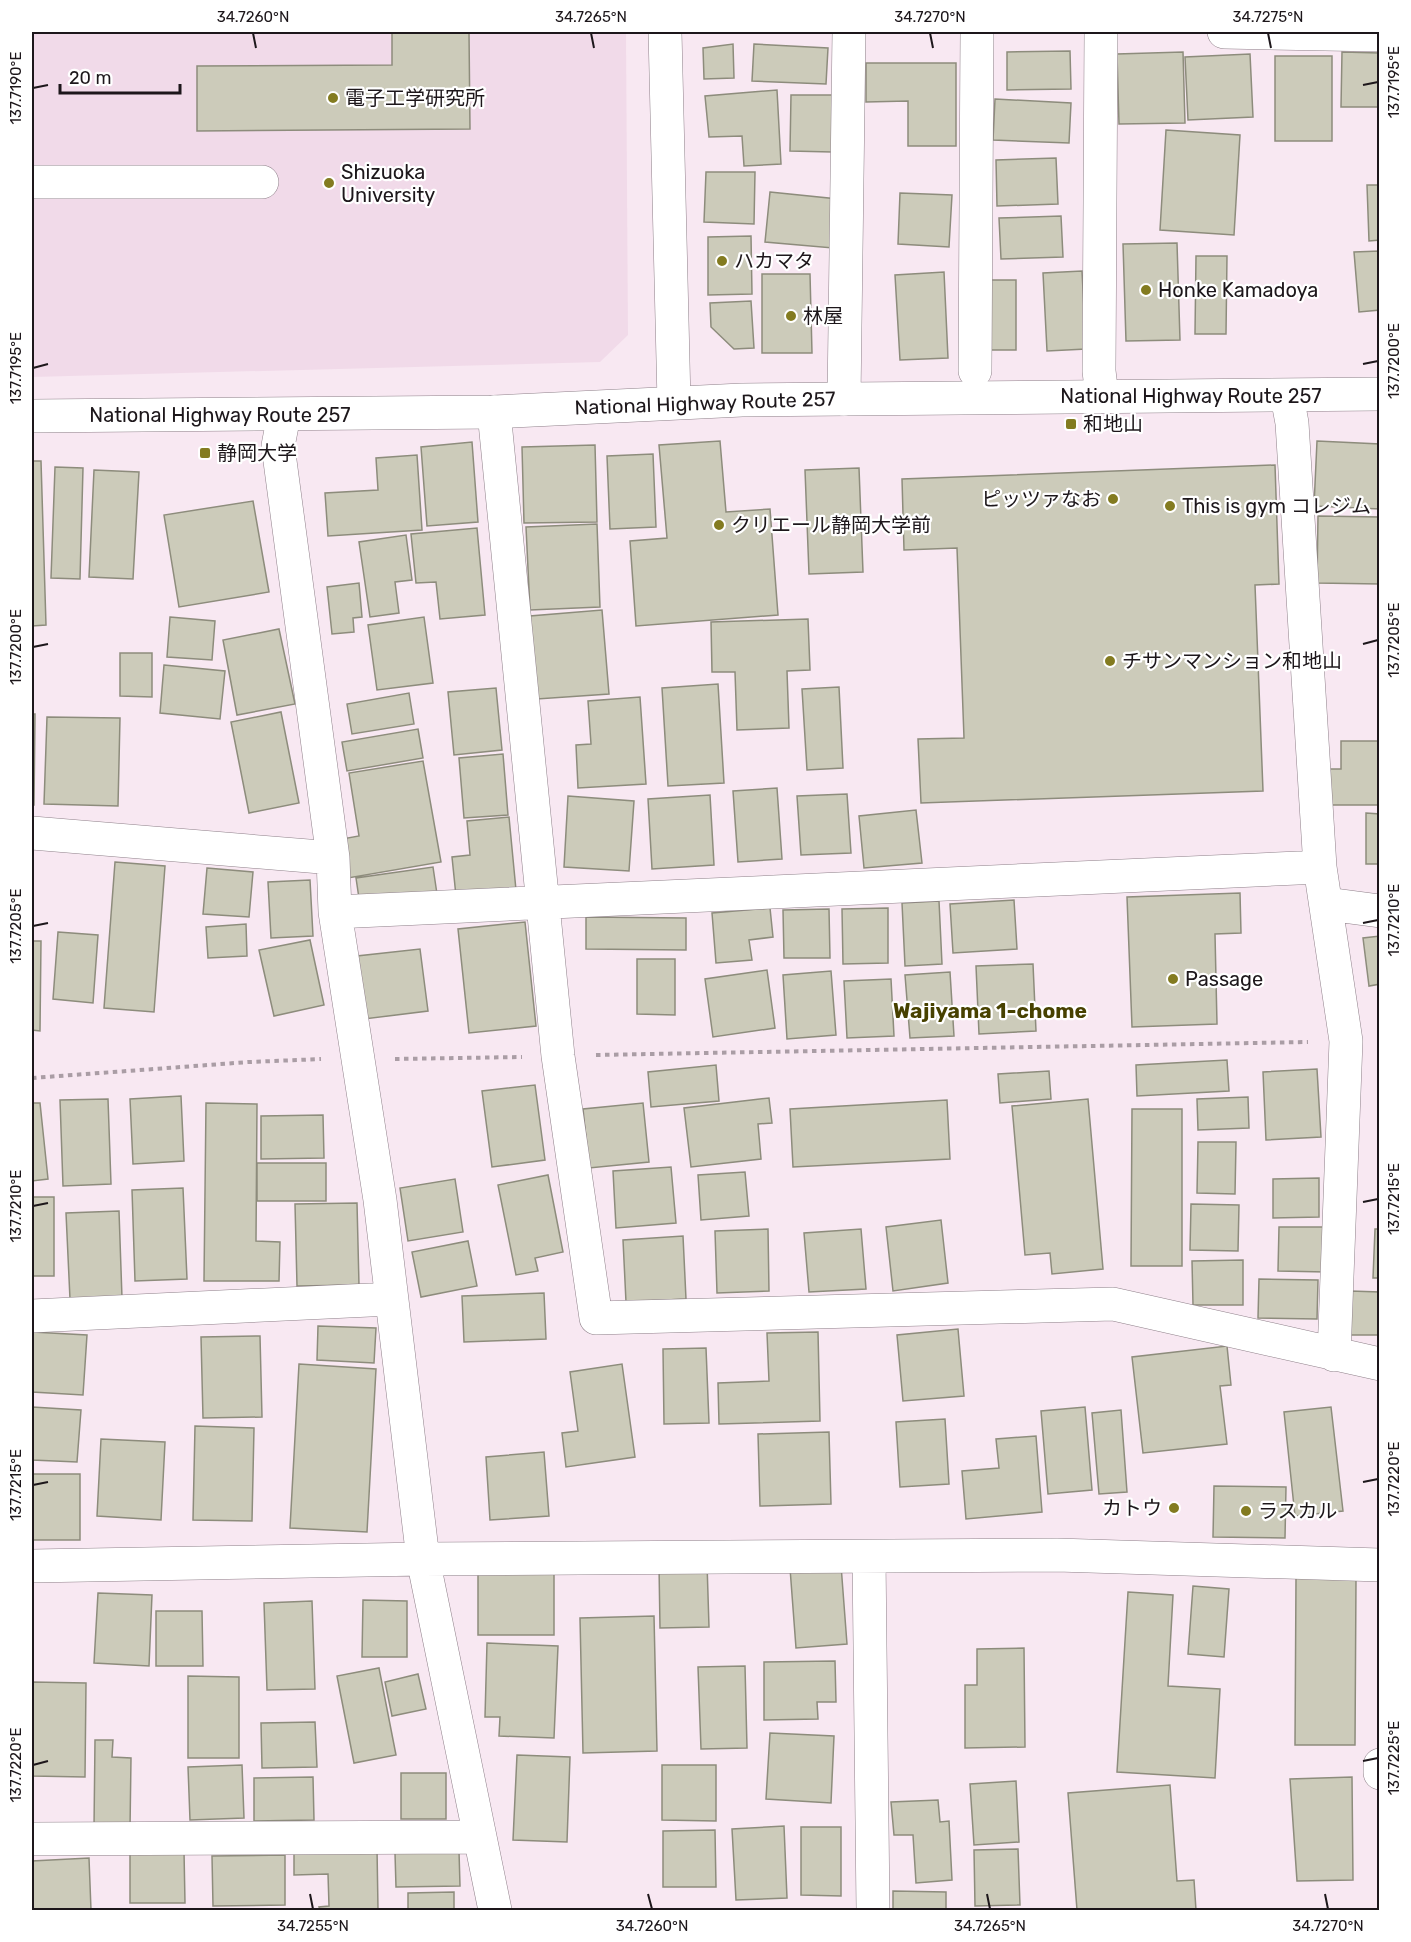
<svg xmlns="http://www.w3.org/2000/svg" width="1411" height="1942" font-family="Rubik,'Noto Sans JP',sans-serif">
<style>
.built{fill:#f1dae9}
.building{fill:#cccbba;stroke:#8d8c7c;stroke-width:1.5}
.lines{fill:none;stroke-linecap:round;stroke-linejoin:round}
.minor-casing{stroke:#8f818a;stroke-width:34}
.highway-casing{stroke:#8f818a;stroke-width:34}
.path{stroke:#aa9da5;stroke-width:4;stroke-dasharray:4.5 4.5;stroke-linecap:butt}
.minor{stroke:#fff;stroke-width:33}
.highway{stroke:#fff;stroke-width:33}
.ticks{fill:none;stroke:#1d171b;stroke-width:2}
.poi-dot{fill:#837b20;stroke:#fff;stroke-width:2}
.labels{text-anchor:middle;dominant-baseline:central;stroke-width:4.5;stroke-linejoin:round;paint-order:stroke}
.poi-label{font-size:20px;fill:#1d171b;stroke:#fff;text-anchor:start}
.street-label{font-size:20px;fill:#1d171b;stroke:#fff}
.neighbourhood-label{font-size:21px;font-weight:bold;fill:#474100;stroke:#fff}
.neatline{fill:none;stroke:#1d171b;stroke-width:2}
.ticks-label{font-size:15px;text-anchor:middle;fill:#1d171b}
</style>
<rect width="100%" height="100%" fill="#f8e8f2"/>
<path class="built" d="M32,32h594l2,303 -28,27 -568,15z"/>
<path class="building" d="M392,32h77l1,97 -273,2v-65l195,-1z
M733,44l1,34 -30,1 -1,-31z
M754,44l74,4 -2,36 -74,-3z
M1070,51l1,38 -64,1v-38z
M1183,52l2,71 -66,1 -2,-70z
M1342,52l38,1v54h-39z
M1250,54l3,63 -65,3 -3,-63z
M1275,56h57v85h-57z
M866,63h90v83h-48v-45l-42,1z
M777,90l4,74 -37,2 -2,-30 -33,1 -4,-41z
M791,95h42l-1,57 -42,-1z
M995,99l76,4 -2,40 -76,-3z
M1166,130l74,5 -6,100 -74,-5z
M1056,158l2,46 -61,2 -1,-46z
M706,172h49l-1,52 -50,-2z
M1367,185h13v55l-11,1z
M770,192l68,7 -5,49 -68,-6z
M900,193l52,2 -3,52 -51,-3z
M1061,216l2,41 -62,2 -2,-41z
M751,236l1,58 -44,1v-58z
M1177,243l3,97 -54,1 -3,-97z
M1380,251v59l-21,2 -5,-60z
M1196,256h31l-1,78h-31z
M1082,271l4,78 -39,2 -4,-78z
M944,272l4,86 -48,2 -5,-85z
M762,274h48l2,79h-50z
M985,280h31v70h-31z
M751,301l3,47 -20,1 -23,-22 -1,-24z
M720,441l6,71 44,-3 8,106 -142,11 -6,-85 37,-3 -8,-93z
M1317,441l63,3v65l-66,-3z
M472,442l6,80 -51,4 -6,-79z
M595,445l2,77 -73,1 -2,-76z
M653,454l3,73 -46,2 -3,-73z
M417,455l5,75 -94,6 -3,-43 53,-3 -2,-32z
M32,461h9l5,164 -14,1z
M1275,465l4,119 -24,1 8,206 -342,12 -3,-64 46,-1 -7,-190 -53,2 -2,-71z
M55,467l28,1 -3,111 -29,-1z
M859,468l4,104 -54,2 -4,-104z
M94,470l45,2 -6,107 -44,-2z
M253,501l16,91 -90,15 -15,-92z
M1318,516l62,1v67l-63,-1z
M597,524l3,83 -70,3 -4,-83z
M477,528l8,87 -45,4 -4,-37 -20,1 -5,-49z
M406,535l6,45 -17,2 4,31 -29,4 -11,-75z
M359,583l3,34 -9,1 1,14 -22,2 -5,-47z
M602,610l7,84 -72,5 -7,-83z
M170,617l45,4 -3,39 -45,-3z
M424,617l9,66 -56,7 -9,-65z
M808,619l2,51 -23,1 2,57 -52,2 -2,-58h-23l-1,-50z
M279,629l16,75 -58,11 -14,-75z
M32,633l1,71h-1z
M120,653h32v44l-32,-1z
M164,665l61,6 -5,48 -60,-6z
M718,684l6,99 -56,3 -6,-98z
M839,687l4,81 -36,2 -5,-81z
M496,688l6,62 -48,5 -6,-63z
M409,693l5,31 -62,10 -5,-30z
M640,697l6,87 -68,4 -2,-43 15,-1 -3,-43z
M281,712l18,91 -50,10 -18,-91z
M32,714h3l-1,91h-2z
M47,717l73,1 -2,88 -74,-2z
M418,729l5,29 -76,13 -5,-29z
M1341,741h39v64h-62v-36h23z
M503,754l5,61 -44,3 -5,-60z
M423,761l18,101 -93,16 -6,-39 17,-3 -10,-63z
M777,788l5,71 -44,3 -5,-71z
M847,794l4,59 -50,2 -4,-59z
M710,795l4,70 -62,4 -4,-70z
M568,796l66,5 -5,70 -65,-4z
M916,810l6,53 -58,5 -5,-52z
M1366,813l14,1v50h-14z
M509,817l7,73 -60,6 -4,-39 18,-2 -3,-34z
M115,862l50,4 -11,146 -50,-4z
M433,867l4,27 -77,11 -4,-27z
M207,868l46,4 -4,45 -46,-3z
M310,880l3,56 -42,2 -3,-56z
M1240,893l1,40 -26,1 2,90 -85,3 -5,-130z
M1014,900l3,49 -64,4 -3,-49z
M939,901l3,63 -37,2 -3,-63z
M770,908l3,29 -24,3 3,20 -36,3 -4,-50z
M888,908v55l-45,1 -1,-55z
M829,909l1,49h-46l-1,-48z
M586,917l100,1v32l-100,-1z
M525,922l11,104 -67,7 -11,-104z
M246,924l1,32 -39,2 -2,-31z
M58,932l40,3 -5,68 -40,-4z
M1380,936v48l-11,2 -6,-48z
M310,940l14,65 -50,11 -15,-66z
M32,941h9l-1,90 -8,-1z
M420,949l8,62 -64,8 -7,-63z
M637,959h38v56l-38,-1z
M1033,964l3,67 -57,3 -3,-68z
M767,970l8,58 -62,9 -8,-58z
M831,971l5,64 -49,4 -4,-64z
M950,972l4,64 -44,2 -5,-63z
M891,979l3,57 -47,2 -3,-57z
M1227,1060l2,31 -92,5 -1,-31z
M716,1065l3,36 -68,6 -3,-35z
M1317,1069l4,68 -55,3 -3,-68z
M1049,1071l2,28 -51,4 -2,-29z
M535,1085l10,75 -53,7 -10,-76z
M181,1096l3,65 -51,3 -3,-65z
M1248,1097l1,31 -51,2 -1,-31z
M769,1098l3,25 -14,1 3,35 -70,8 -7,-59z
M108,1099l3,85 -48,2 -3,-86z
M1088,1099l15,170 -51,5 -2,-21 -25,2 -13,-149z
M947,1100l3,59 -157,8 -3,-58z
M32,1103h8l8,76 -16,2z
M206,1103l51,1 -1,137 24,1 -1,39h-75z
M643,1103l6,59 -60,6 -6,-59z
M1132,1109h50v157h-51z
M323,1115l1,43 -63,1v-43z
M1198,1142h38l-1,52 -38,-1z
M257,1163h69v38h-69z
M671,1167l5,56 -60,5 -3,-57z
M745,1172l4,44 -48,4 -3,-45z
M548,1175l15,77 -28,6 3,13 -22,4 -18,-90z
M1319,1178v39l-46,1v-39z
M455,1179l8,53 -55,9 -8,-53z
M183,1188l4,91 -52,2 -3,-91z
M32,1197h22v79h-22z
M357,1203l2,82 -62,1 -2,-82z
M1191,1204l48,1 -1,46 -48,-1z
M119,1211l3,87 -52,1 -4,-86z
M941,1220l7,63 -55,8 -7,-64z
M1279,1227h47v45l-48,-1z
M768,1229l1,62 -52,2 -2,-62z
M861,1229l5,60 -57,3 -5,-59z
M1375,1229h5v49h-7z
M683,1236l3,63 -60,3 -3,-62z
M468,1241l9,45 -56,11 -9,-45z
M1243,1260v45h-50l-1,-44z
M1259,1279l59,1 -1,39 -59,-1z
M1350,1291l30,1v43h-30z
M544,1293l2,46 -82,3 -2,-46z
M318,1326l58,2 -2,35 -57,-3z
M958,1329l6,67 -61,5 -6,-66z
M32,1332l55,3 -4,60 -51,-3z
M818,1332l2,89 -101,3 -1,-41 51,-2 -2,-48z
M260,1336l2,81 -59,1 -2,-81z
M1227,1346l4,39 -11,1 7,58 -84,9 -11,-96z
M706,1348l3,75 -45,1 -1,-75z
M299,1364l77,5 -9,163 -77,-4z
M622,1364l13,93 -69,10 -4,-34 16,-2 -8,-59z
M32,1407l49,3 -4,52 -45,-2z
M1085,1407l7,83 -44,4 -7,-83z
M1331,1407l12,104 -48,5 -11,-104z
M1121,1410l6,82 -28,2 -7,-81z
M945,1419l4,65 -49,3 -4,-65z
M195,1426l59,2 -2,93 -59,-1z
M829,1432l2,72 -71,2 -2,-72z
M1036,1436l6,76 -76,7 -4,-48 37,-3 -3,-29z
M101,1439l64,3 -4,78 -64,-4z
M544,1452l5,64 -59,4 -4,-63z
M33,1474h47v66h-47z
M1214,1486l72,1 -1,51 -72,-1z
M707,1563l2,64 -49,1 -1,-63z
M841,1565l6,79 -51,4 -6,-80z
M478,1570h76v65h-76z
M1296,1578h60l-1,167h-60z
M1193,1586l36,3 -5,68 -36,-3z
M1128,1592l45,3 -5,91 52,3 -5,89 -98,-6z
M98,1593l54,2 -3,71 -55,-3z
M363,1600l44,1v56h-45z
M312,1601l3,88 -48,1 -3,-87z
M156,1611h46l1,55h-47z
M654,1616l3,135 -74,2 -3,-135z
M487,1643l71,3 -4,92 -55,-2 1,-19h-15z
M1024,1648l1,99 -60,1v-63h12v-36z
M835,1661l1,41h-19l1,17 -54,1v-58z
M745,1666l2,82 -46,1 -3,-82z
M379,1668l17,87 -42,8 -17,-87z
M418,1674l8,35 -34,7 -7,-34z
M188,1676l51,1v81h-51z
M32,1682l54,1 -1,94 -53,-1z
M315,1722l2,45 -55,1 -1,-45z
M770,1733l64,3 -3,67 -65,-4z
M95,1740h18l-1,17 19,1 -1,71 -36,-1z
M517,1755l53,2 -3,85 -54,-2z
M242,1765l2,53 -54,2 -2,-53z
M662,1765h54v56l-54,-1z
M401,1773h45v46h-45z
M313,1777l1,43 -60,1v-43z
M1352,1777l1,103 -56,1 -7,-102z
M1016,1781l3,61 -45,3 -4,-61z
M1170,1785l7,96 17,-1 2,30h-119l-9,-117z
M938,1800l2,22 9,-1 3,59 -36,3 -3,-48h-19l-3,-33z
M784,1826l3,72 -51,2 -4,-71z
M801,1827h40v69l-40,-1z
M715,1830l1,57h-53v-56z
M377,1848l1,62h-58l-1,-3 10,-1 -1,-32 -34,1v-25z
M1018,1849l2,56 -45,1 -1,-56z
M130,1851h54l1,52h-55z
M459,1851l1,35 -64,1 -1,-34z
M285,1855v50l-72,1 -1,-50z
M89,1858l2,52h-58l-1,-49z
M893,1891l53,1v18h-53z
M454,1892v18h-46v-17z
M131,1909h55v1h-55z"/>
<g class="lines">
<g class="minor-casing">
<path id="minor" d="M665,32l9,370
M1101,32l-2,339 3,25
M1224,32l156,3
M32,182h230
M975,371l2,-339
M1287,396l5,27 28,444 26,174 -12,314
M844,399l5,-367
M494,412l64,644 38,262 517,-14 267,60
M284,415l-6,31 55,412 2,54 45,288 43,359 72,351
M32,833l301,25
M1327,904l53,7
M335,912l985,-45
M32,1316l359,-17
M869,1557l4,353
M32,1566l391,-7 634,-4 323,10
M1380,1765v8
M32,1839l446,-2"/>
</g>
<g class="highway-casing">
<path id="highway" d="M32,416l462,-4 248,-12 638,-6"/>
</g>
<path class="path" d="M596,1055l712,-13
M395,1059l127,-2
M32,1078l217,-16 72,-3"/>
<use href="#minor" class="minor"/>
<use href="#highway" class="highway"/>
</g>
<path class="ticks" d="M253,33l3,15M591,33l3,15M930,33l3,15M1268,33l3,15M1363,85l15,-3M33,88l15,-3M1363,364l15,-3M33,368l15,-4M1363,644l15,-4M33,647l15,-3M1363,923l15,-3M33,926l15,-3M1363,1202l15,-3M33,1206l15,-3M1363,1482l15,-3M33,1485l15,-3M1363,1761l15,-3M33,1765l15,-4M310,1894l3,15M648,1894l4,15M987,1894l3,15M1325,1894l3,15"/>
<g class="poi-dot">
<circle cx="333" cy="98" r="6"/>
<circle cx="329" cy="183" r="6"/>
<circle cx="722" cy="261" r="6"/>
<circle cx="1146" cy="290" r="6"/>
<circle cx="791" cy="316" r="6"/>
<rect x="1065" y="418" width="12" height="12" rx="3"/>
<rect x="199" y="447" width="12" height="12" rx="3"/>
<circle cx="1113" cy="499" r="6"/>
<circle cx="1170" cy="506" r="6"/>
<circle cx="719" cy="525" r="6"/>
<circle cx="1110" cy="661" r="6"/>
<circle cx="1173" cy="979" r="6"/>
<circle cx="1174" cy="1508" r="6"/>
<circle cx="1246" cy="1511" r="6"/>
</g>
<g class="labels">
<g class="poi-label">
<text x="345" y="98">電子工学研究所</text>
<text x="341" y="172">Shizuoka<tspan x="341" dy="23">University</tspan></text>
<text x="734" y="261">ハカマタ</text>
<text x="1158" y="290">Honke Kamadoya</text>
<text x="803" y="316">林屋</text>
<text x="1083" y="424">和地山</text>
<text x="217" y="453">静岡大学</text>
<text x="1101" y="499" text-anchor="end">ピッツァなお</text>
<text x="1182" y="506">This is gym コレジム</text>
<text x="731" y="525">クリエール静岡大学前</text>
<text x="1122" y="661">チサンマンション和地山</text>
<text x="1185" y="979">Passage</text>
<text x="1162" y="1508" text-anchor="end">カトウ</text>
<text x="1258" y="1511">ラスカル</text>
</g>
<g class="street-label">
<text x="1191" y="396">National Highway Route 257</text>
<text transform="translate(705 403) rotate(-2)">National Highway Route 257</text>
<text x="220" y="415">National Highway Route 257</text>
</g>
<g class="neighbourhood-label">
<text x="990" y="1010">Wajiyama 1-chome</text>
</g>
</g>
<rect width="1411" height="1942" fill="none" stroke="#ffffff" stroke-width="66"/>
<path d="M60 84v9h120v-9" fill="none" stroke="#1d171b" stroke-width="3"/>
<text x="69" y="84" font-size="18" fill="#1d171b" stroke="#ffffff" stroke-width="4.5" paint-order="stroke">20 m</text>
<rect x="33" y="33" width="1345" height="1876" class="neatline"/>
<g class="ticks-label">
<text x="253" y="22">34.7260°N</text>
<text x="591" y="22">34.7265°N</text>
<text x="930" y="22">34.7270°N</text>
<text x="1268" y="22">34.7275°N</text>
<text transform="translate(1394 82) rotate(-90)" y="5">137.7195°E</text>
<text transform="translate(16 88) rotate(-90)" y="5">137.7190°E</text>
<text transform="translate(1394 361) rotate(-90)" y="5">137.7200°E</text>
<text transform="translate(16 368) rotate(-90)" y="5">137.7195°E</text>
<text transform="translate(1394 640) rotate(-90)" y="5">137.7205°E</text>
<text transform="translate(16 647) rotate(-90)" y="5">137.7200°E</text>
<text transform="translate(1394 920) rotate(-90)" y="5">137.7210°E</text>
<text transform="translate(16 926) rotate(-90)" y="5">137.7205°E</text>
<text transform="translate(1394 1199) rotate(-90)" y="5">137.7215°E</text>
<text transform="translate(16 1206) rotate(-90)" y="5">137.7210°E</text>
<text transform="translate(1394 1479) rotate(-90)" y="5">137.7220°E</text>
<text transform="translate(16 1485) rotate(-90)" y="5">137.7215°E</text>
<text transform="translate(1394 1758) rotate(-90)" y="5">137.7225°E</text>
<text transform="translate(16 1765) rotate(-90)" y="5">137.7220°E</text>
<text x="313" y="1931">34.7255°N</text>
<text x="652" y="1931">34.7260°N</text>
<text x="990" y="1931">34.7265°N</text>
<text x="1328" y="1931">34.7270°N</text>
</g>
</svg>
